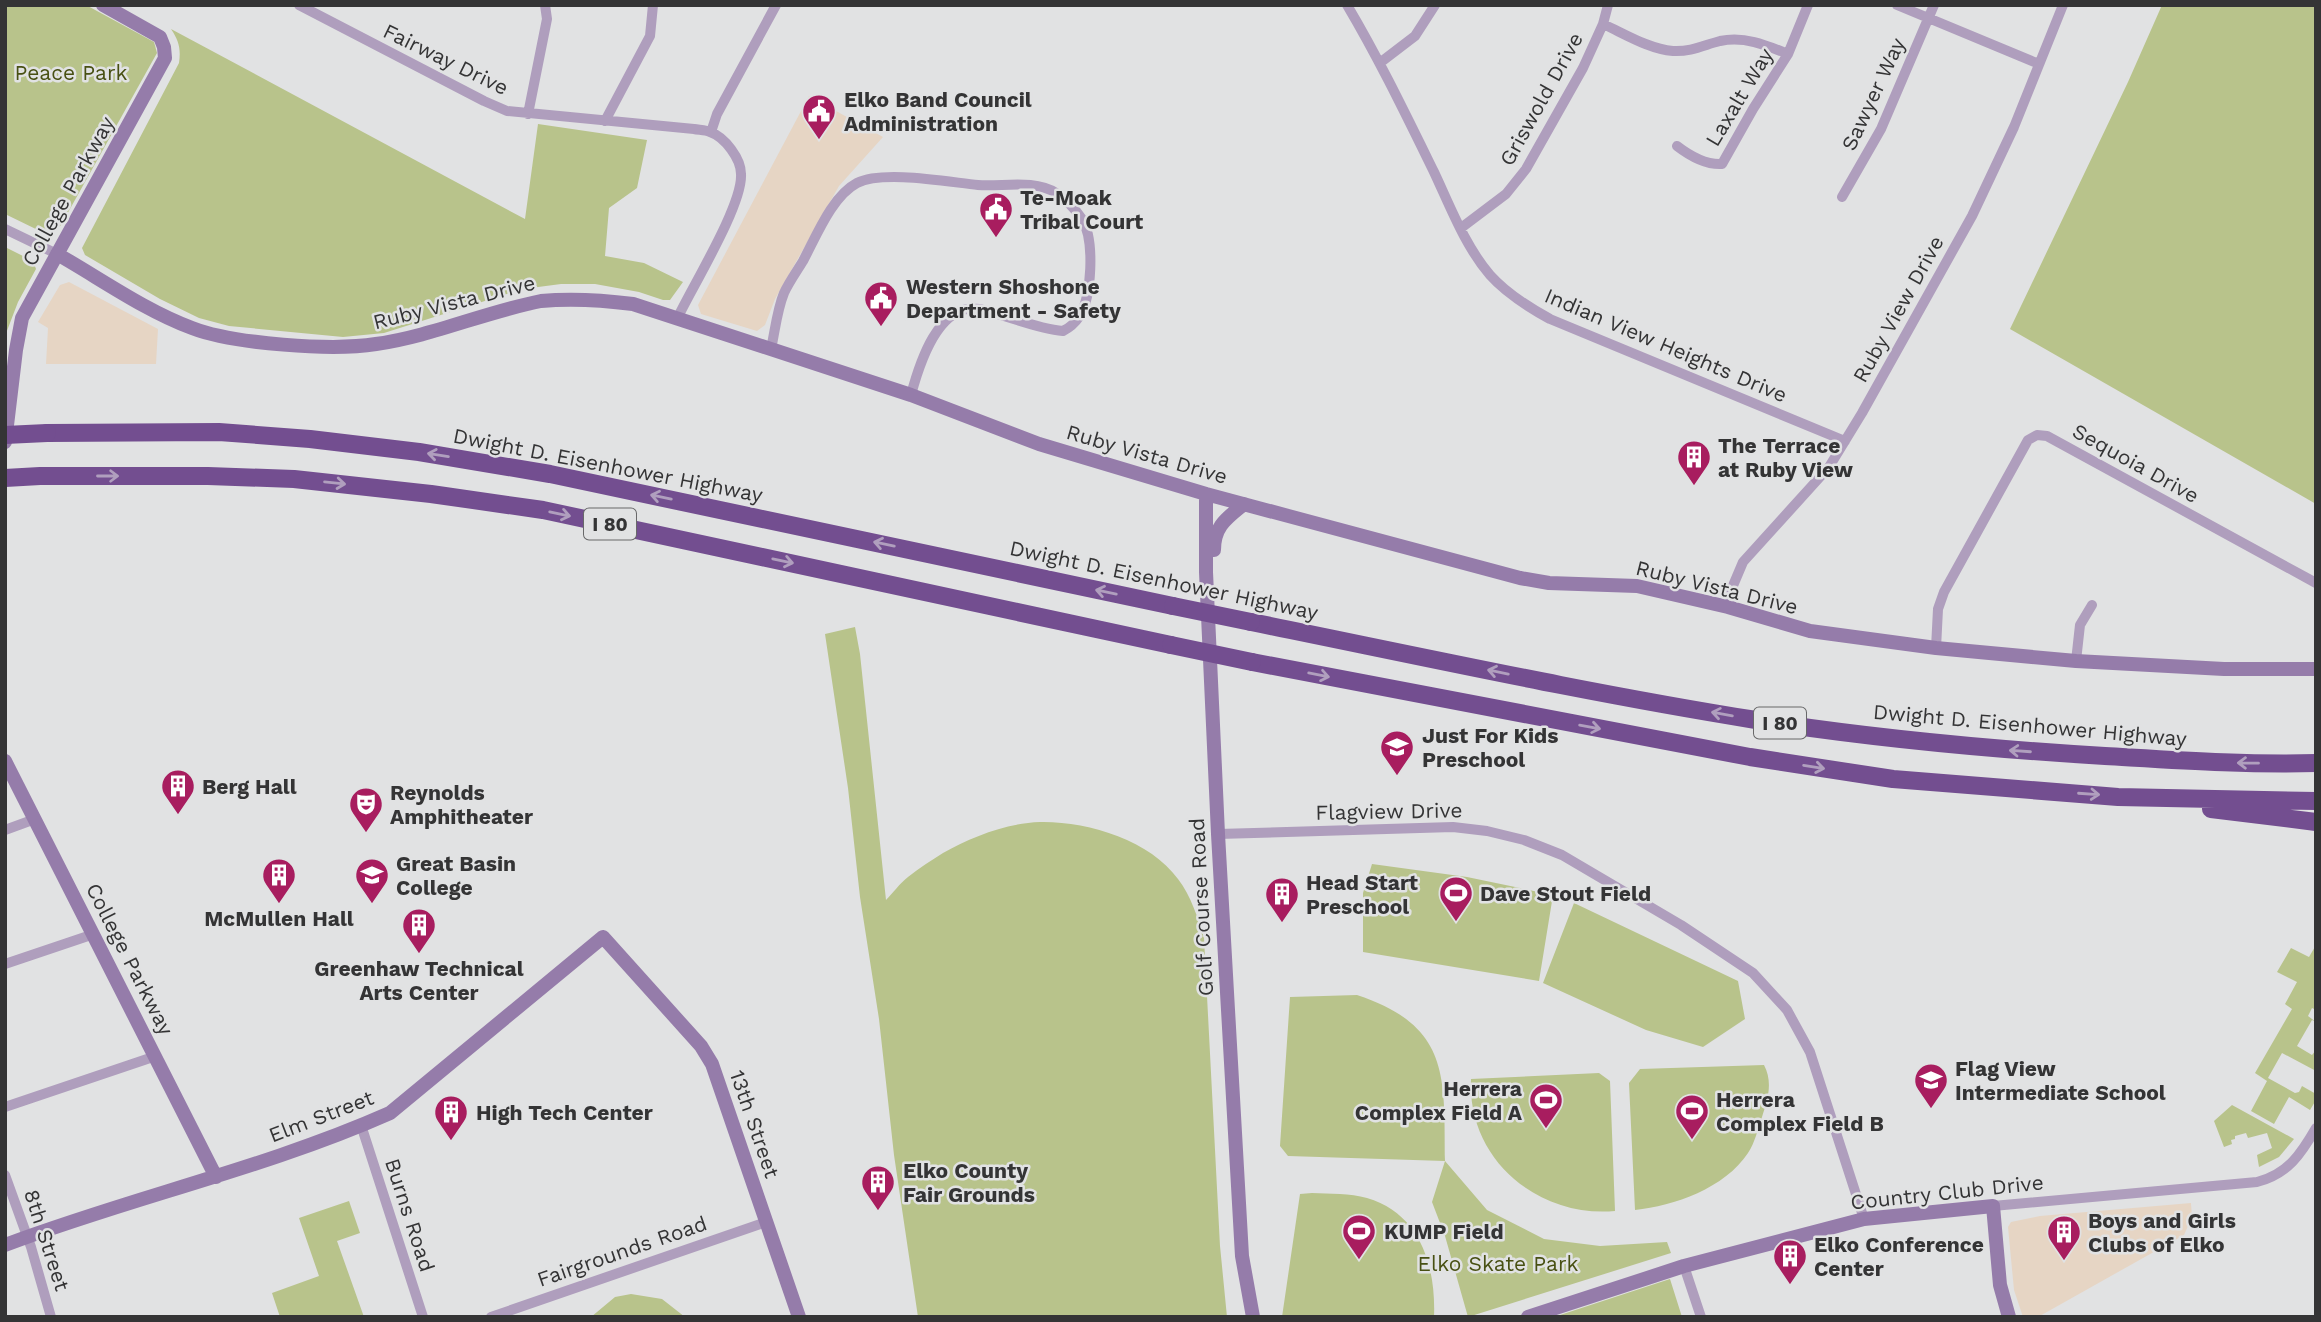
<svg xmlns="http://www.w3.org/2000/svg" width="2321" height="1322" font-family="'Work Sans',sans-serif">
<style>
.commercial{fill:#e6d5c4}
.green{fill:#b8c38b}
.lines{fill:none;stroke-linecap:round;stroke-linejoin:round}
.street{stroke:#af9ebd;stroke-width:10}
.secondary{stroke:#957caa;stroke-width:14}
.highway{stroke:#734e90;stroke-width:18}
.highway-bridge{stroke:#734e90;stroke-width:18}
.oneway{stroke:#b09fbe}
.labels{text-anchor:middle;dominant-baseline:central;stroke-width:5;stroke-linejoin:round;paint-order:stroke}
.shield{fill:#e1e2e3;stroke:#686869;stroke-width:2}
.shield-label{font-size:19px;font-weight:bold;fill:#343435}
.street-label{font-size:21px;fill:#343435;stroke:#e1e2e3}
.park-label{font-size:21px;fill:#485013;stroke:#e1e2e3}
.poi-label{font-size:21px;font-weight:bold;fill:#343435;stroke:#e1e2e3;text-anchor:start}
</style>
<rect width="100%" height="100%" fill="#e1e2e3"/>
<path class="commercial" d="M809,96l74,41 -44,49 -64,113 -10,26 -8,6 -56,-17 -3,-9z
M69,282l89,47 -2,35h-110l2,-36 -10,-6 22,-37z
M2191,1203l1,14 -8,18 -146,82h-15l-9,-27 -6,-63 3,-5 29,-6z"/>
<path class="green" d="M5,5h81l68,37 3,11 -96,172 -9,8h-8l-39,-19z
M2162,5h154v499l-306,-175 118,-247z
M171,29l354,190 13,-95 109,16 -10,48 -28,20 -4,48 39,7 39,19 -13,18h-7l-24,-8 -44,-8h-34l-38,5 -139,44 -41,4 -114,-11 -30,-8 -39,-19 -75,-44 -3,-7 97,-185c2,-14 0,-22 -8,-34z
M5,247l28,14 3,8 -18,33 -13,34z
M855,627l5,27 26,246c7,-7 14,-17 22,-23 11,-9 24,-17 35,-24 28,-16 64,-30 97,-31 47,-1 110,18 138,57 13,17 20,39 26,59l16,308 7,71h-309l-24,-162 -15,-136 -19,-122 -12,-109 -23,-154z
M1372,864l95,13 86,18 -14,86 -176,-29v-59z
M1574,903l164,78 7,38 -42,28 -57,-17 -103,-47z
M2316,945v65l-4,-2 -4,8 8,6 -4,-2 -15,26 15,9 4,-5v21l-34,-18 -14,25 27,15 4,-1 3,-6 14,8v6l-6,10 -21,-13 -15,27 -23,-13 16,-30 -12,-8 37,-64 -7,-5 12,-22 -20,-10 14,-24 18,9z
M1357,995c94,31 87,83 88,166l42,49 57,29 56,7 67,-4 4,11 -203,64 -23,-81 -13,-34 13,-41 -157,-5 -8,-10 10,-149z
M1764,1065c9,17 4,34 -2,52 -4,11 -7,26 -14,36 -23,35 -74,53 -113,57l-6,-127 11,-14z
M1599,1073l11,8 5,130c-77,7 -148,-52 -144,-132z
M2232,1105l62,34 -15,18 -20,10 -2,-12 15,-7 -5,-15 -19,5 -2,-5 -11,3v3l-4,1 1,4 -8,3 -10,-26z
M1312,1193c18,1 38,0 55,5 54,16 69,69 67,119h-152l18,-123z
M349,1201l11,32 -23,8 27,76h-84l-8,-24 47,-17 -20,-58z
M1670,1279l12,38h-128z
M631,1294l31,5 23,18h-94l24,-20z"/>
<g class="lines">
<path class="street" d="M299,5l185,96 23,10 187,18c5,1 12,1 16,3 15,5 31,27 31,42 2,31 -49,113 -64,145
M1347,5c32,54 59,110 87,167 16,34 31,74 56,103 17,19 38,32 60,44l295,122
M1897,5l142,59
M1603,24c22,10 46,25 70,27 18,1 31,-6 47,-10 25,-5 46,4 68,13
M1381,62l34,-26 20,-31
M528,114l19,-95 -2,-14
M605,121l45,-85 3,-31
M711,132l6,-18 59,-109
M1677,146c13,10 29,19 45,18l31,-55 35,-55 20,-49
M1842,197l39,-68 53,-124
M1461,228l45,-34 20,-25 57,-101 20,-44 5,-19
M5,229l52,25
M771,349c4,-18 6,-39 13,-56 5,-11 13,-22 19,-32 13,-24 29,-65 54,-78 26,-13 91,-1 121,2 24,2 56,-6 78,8 9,6 20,17 26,26 13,21 10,79 -3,98 -4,6 -10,11 -16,14 -29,-3 -56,-16 -84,-22 -41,-7 -60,56 -68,86
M1728,607l4,-19 11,-26 86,-95 33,-54 110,-197 42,-89 49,-122
M1936,648l2,-39 6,-17 84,-152 9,-5 10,1 269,147
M2076,661l4,-36 12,-20
M5,830l30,-11
M1218,834l235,-7 34,4 37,9 38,15 119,70 72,48 34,37 23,42 54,167
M5,964l89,-30
M5,1107l151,-51
M361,1125l62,192
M5,1175l26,72 20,70
M1993,1206l264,-24c31,-8 44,-28 59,-54
M1684,1266l17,51
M491,1317l275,-95"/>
<path class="secondary" d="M57,254c44,25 87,56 135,74 41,16 141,23 184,16 56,-8 109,-32 165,-43 31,-3 61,-1 92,3l278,91 128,49 167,50 314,84 29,5 88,3 91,21 82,24 126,17 140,13 148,8h92
M5,442l11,-92 6,-32 143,-260 -1,-11 -4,-10 -57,-32
M1206,494v78l12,262 24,422 11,61
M1214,550c0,-24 13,-32 30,-46
M5,761l211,416
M5,1245c127,-48 261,-77 385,-132l213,-176 98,109 11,18 87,253
M1528,1317l156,-51 180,-47 129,-13 7,79 9,32"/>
<path class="highway" d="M47,433l172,-1 91,7 109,13 131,22 623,132
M5,478l35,-2h168l86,3 137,15 112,16 628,135
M1251,622c168,34 336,71 505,98 116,18 232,29 349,36 70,4 141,9 211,7
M1252,662l498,95 143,22 225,18 198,4
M2211,809l105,13"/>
<path class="highway-bridge" d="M5,435l42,-2
M1173,606l78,16
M1171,645l81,17"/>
</g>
<defs><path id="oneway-shaft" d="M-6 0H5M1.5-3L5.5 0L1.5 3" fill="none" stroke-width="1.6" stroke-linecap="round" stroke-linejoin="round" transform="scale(1.75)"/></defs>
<g class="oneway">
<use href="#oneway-shaft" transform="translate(438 455) rotate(-171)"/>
<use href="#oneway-shaft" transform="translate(108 476)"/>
<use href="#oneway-shaft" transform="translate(335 483) rotate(6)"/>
<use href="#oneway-shaft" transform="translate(661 497) rotate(-168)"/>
<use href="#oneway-shaft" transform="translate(560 514) rotate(12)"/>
<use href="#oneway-shaft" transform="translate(884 544) rotate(-168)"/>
<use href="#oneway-shaft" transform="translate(783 561) rotate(12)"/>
<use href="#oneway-shaft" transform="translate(1106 592) rotate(-168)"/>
<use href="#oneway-shaft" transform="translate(1498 672) rotate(-168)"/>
<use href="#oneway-shaft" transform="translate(1319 675) rotate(11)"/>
<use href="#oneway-shaft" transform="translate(1722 714) rotate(-170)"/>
<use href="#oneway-shaft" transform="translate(1590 727) rotate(10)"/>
<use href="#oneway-shaft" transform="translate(2020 751) rotate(-176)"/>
<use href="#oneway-shaft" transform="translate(2248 763) rotate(-179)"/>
<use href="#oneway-shaft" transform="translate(1814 767) rotate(9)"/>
<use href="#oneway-shaft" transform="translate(2089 794) rotate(4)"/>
</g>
<defs>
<g id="civic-pin" transform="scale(1.75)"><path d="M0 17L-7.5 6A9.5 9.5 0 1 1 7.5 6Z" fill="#a81d5f" stroke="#e1e2e3"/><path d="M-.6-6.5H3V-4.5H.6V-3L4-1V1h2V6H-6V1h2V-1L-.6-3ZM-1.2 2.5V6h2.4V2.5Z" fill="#fff"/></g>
<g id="building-pin" transform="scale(1.75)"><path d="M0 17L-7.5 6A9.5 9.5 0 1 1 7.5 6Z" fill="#a81d5f" stroke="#e1e2e3"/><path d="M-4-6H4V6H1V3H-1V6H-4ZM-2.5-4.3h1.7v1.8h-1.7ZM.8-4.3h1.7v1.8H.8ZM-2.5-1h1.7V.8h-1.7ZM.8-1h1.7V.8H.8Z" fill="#fff"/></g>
<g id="school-pin" transform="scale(1.75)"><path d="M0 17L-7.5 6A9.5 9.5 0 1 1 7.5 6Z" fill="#a81d5f" stroke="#e1e2e3"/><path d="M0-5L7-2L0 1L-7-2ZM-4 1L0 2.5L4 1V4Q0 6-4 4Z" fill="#fff"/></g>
<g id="theatre-pin" transform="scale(1.75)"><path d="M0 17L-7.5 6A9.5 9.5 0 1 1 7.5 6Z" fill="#a81d5f" stroke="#e1e2e3"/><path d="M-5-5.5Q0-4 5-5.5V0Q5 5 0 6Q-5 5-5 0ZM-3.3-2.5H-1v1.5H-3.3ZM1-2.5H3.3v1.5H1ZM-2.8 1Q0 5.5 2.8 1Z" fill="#fff"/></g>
<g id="university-pin" transform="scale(1.75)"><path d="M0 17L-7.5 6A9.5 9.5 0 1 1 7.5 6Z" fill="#a81d5f" stroke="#e1e2e3"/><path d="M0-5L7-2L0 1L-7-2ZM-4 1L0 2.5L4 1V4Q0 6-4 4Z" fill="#fff"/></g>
<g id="stadium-pin" transform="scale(1.75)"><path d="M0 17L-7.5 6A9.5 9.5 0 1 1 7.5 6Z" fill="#a81d5f" stroke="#e1e2e3"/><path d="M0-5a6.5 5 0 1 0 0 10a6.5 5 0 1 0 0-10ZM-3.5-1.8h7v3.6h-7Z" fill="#fff"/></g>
</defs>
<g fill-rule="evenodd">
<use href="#civic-pin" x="819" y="111"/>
<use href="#civic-pin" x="996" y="209"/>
<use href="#civic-pin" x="881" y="298"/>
<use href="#building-pin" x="1694" y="457"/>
<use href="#school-pin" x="1397" y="747"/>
<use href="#building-pin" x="178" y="786"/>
<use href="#theatre-pin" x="366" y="804"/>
<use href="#building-pin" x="279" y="875"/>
<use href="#university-pin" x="372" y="875"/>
<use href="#stadium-pin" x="1456" y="893"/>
<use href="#building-pin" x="1282" y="894"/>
<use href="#building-pin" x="419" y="925"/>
<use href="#school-pin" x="1931" y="1080"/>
<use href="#stadium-pin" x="1546" y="1100"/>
<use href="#stadium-pin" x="1692" y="1111"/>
<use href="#building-pin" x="451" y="1112"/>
<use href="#building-pin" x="878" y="1182"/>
<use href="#stadium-pin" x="1359" y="1231"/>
<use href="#building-pin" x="2064" y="1232"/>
<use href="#building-pin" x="1790" y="1256"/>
</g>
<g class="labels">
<g class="shield">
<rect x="584" y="508.5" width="52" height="31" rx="5"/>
<rect x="1754" y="707.5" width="52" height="31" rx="5"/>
</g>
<g class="shield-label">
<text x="610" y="524">I 80</text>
<text x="1780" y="723">I 80</text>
</g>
<g class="street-label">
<text transform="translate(446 59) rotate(26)">Fairway Drive</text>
<text transform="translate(1873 94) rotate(-65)">Sawyer Way</text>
<text transform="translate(1739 97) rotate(-59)">Laxalt Way</text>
<text transform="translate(1541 99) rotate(-61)">Griswold Drive</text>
<text transform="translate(68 191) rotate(-61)">College Parkway</text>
<text transform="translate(454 302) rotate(-14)">Ruby Vista Drive</text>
<text transform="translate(1898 309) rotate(-61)">Ruby View Drive</text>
<text transform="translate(1666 345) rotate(23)">Indian View Heights Drive</text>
<text transform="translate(1147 454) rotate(16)">Ruby Vista Drive</text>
<text transform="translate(2136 463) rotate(29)">Sequoia Drive</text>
<text transform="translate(608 465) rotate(11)">Dwight D. Eisenhower Highway</text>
<text transform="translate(1164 580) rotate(12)">Dwight D. Eisenhower Highway</text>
<text transform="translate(1717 587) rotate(14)">Ruby Vista Drive</text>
<text transform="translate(2030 725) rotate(5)">Dwight D. Eisenhower Highway</text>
<text transform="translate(1389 811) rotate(-1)">Flagview Drive</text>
<text transform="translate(1201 907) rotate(-93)">Golf Course Road</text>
<text transform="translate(130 959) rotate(63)">College Parkway</text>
<text transform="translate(321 1116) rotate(-21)">Elm Street</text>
<text transform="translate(755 1124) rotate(71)">13th Street</text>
<text transform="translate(1947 1192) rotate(-6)">Country Club Drive</text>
<text transform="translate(410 1215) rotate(72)">Burns Road</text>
<text transform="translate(47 1240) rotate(72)">8th Street</text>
<text transform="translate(622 1251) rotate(-19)">Fairgrounds Road</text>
</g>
<g class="park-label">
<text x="71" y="72">Peace Park</text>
<text x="1498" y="1263">Elko Skate Park</text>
</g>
<g class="poi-label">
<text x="844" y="99">Elko Band Council<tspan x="844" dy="24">Administration</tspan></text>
<text x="1020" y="197">Te-Moak<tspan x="1020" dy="24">Tribal Court</tspan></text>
<text x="906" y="286">Western Shoshone<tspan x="906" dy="24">Department - Safety</tspan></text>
<text x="1718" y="445">The Terrace<tspan x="1718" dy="24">at Ruby View</tspan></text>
<text x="1422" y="735">Just For Kids<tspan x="1422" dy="24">Preschool</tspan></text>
<text x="202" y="786">Berg Hall</text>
<text x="390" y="792">Reynolds<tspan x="390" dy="24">Amphitheater</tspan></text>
<text x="396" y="863">Great Basin<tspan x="396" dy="24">College</tspan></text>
<text x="1306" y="882">Head Start<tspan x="1306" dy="24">Preschool</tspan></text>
<text x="1480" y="893">Dave Stout Field</text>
<text x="279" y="918" text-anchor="middle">McMullen Hall</text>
<text x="419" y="968" text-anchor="middle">Greenhaw Technical<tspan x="419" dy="24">Arts Center</tspan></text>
<text x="1955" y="1068">Flag View<tspan x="1955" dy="24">Intermediate School</tspan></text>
<text x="1522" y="1088" text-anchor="end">Herrera<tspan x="1522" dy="24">Complex Field A</tspan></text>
<text x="1716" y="1099">Herrera<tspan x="1716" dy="24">Complex Field B</tspan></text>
<text x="476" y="1112">High Tech Center</text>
<text x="903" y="1170">Elko County<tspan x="903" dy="24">Fair Grounds</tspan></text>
<text x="2088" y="1220">Boys and Girls<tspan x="2088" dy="24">Clubs of Elko</tspan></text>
<text x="1384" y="1231">KUMP Field</text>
<text x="1814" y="1244">Elko Conference<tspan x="1814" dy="24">Center</tspan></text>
</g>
</g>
<rect width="2321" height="1322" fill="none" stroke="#343435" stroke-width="14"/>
</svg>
